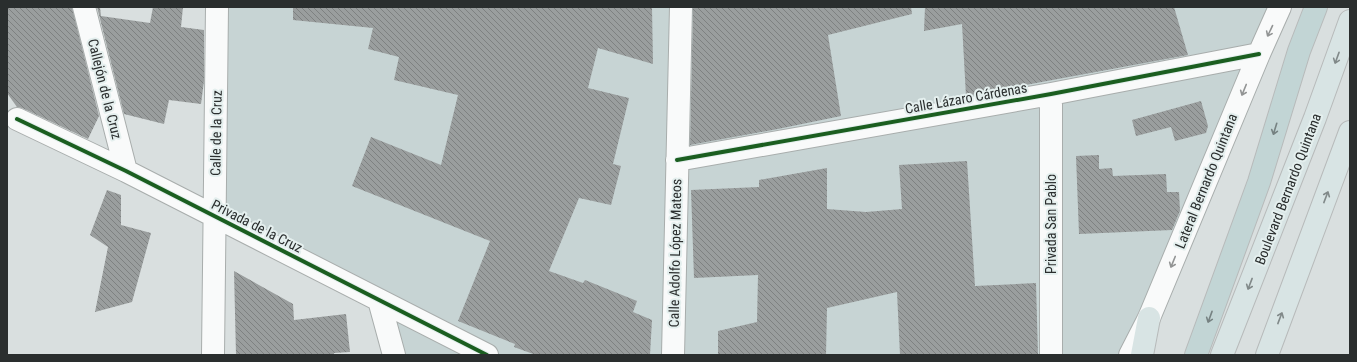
<svg xmlns="http://www.w3.org/2000/svg" width="1357" height="362" font-family="'Roboto Condensed',sans-serif">
<style>
.built{fill:#c7d4d4}
.building{fill:url(#building-back-hatch)}
.lines{fill:none;stroke-linecap:round;stroke-linejoin:round}
.minor-casing{stroke:#a8adac;stroke-width:24}
.major-casing{stroke:#b7baba;stroke-width:24}
.highway-casing{stroke:#b7baba;stroke-width:24}
.minor{stroke:#f9fafa;stroke-width:22}
.major{stroke:#d8e4e4;stroke-width:22}
.highway{stroke:#c2d5d5;stroke-width:22}
.cycleway-casing{stroke:#e4efee;stroke-width:6}
.cycleway{stroke:#1b5e20;stroke-width:4}
.oneway{stroke:#929494}
.oneway2{stroke:#818989}
.oneway3{stroke:#768282}
.labels{text-anchor:middle;dominant-baseline:central;stroke-width:4;stroke-linejoin:round;paint-order:stroke}
.street-label{font-size:14px;fill:#2a2e2e;stroke:#e4efee}
</style>
<defs>
<pattern id="building-back-hatch" width="6" height="6" patternUnits="userSpaceOnUse"><rect width="6" height="6" fill="#9a9e9e"/><path d="M-1 5l2 2M0 0l6 6M5-1l2 2" fill="none" stroke="#7e8181"/></pattern>
</defs>
<rect width="100%" height="100%" fill="#d9dfdf"/>
<path class="built" d="M217,7h1063l-150,348h-736l-15,-55 -165,-83z"/>
<path class="building" d="M7,7h65l27,109 -11,23 -66,-31 -5,-1 -10,-14z
M97,7h3l1,9 49,7 3,-16h30l-2,20 23,3v51l-3,23 -32,-4 -5,24 -40,-10z
M293,7h359l1,57 -55,-16 -10,40 41,10 -16,66 8,2 -10,39 -32,-7 -30,73 34,12 2,-3 52,21 -4,11 19,8 -2,35h-114l-22,-8 1,-3 -57,-23 32,-80 -138,-55 19,-49 70,28 17,-70 -64,-15 5,-23 -31,-8 5,-21 -80,-8z
M693,7h218l1,7 -84,21 13,81 -63,13 -88,16z
M925,7h249l14,48 -222,41 -4,-72 -38,7z
M1201,101l7,25 -2,7 -31,8 -4,-14 -35,9 -4,-16z
M1099,155v14l13,-1 1,8 53,-2 1,18h12l1,19 -8,19 -93,4 -3,-78z
M967,161l8,125 61,-3 2,72h-138l-3,-63 -70,16 -1,47h-108v-24l39,-9 1,-47 -64,3 -3,-88 68,-3v-7l68,-12v41l39,3 36,-3 -3,-44z
M107,190l14,5v30l30,8 -19,69 -37,10 13,-65 -18,-12z
M234,271l59,33 1,16 52,-6 4,38 -16,1v2h-98z"/>
<g class="lines">
<g class="minor-casing">
<path id="minor" d="M84,7l42,164
M17,119l109,52 361,184
M677,160l374,-66 208,-40
M379,300l15,55
M213,355l4,-348
M673,355l8,-348
M1051,355v-261
M1130,355l19,-37 110,-264 21,-47"/>
</g>
<g class="major-casing">
<path id="major" d="M1142,355l7,-37
M1222,355l93,-237 35,-97
M1267,355l83,-223"/>
</g>
<g class="highway-casing">
<path id="highway" d="M1196,355l63,-173 40,-131 17,-44"/>
</g>
<use href="#minor" class="minor"/>
<use href="#major" class="major"/>
<use href="#highway" class="highway"/>
<g class="cycleway-casing">
<path id="cycleway" d="M17,119l109,52 361,184
M677,160l374,-66 208,-40"/>
</g>
<use href="#cycleway" class="cycleway"/>
</g>
<defs><path id="oneway-shaft" d="M-6 0H5M1.5-3L5.5 0L1.5 3" fill="none" stroke-width="1.6" stroke-linecap="round" stroke-linejoin="round"/></defs>
<g class="oneway">
<use href="#oneway-shaft" transform="translate(1270 31) rotate(115)"/>
<use href="#oneway-shaft" transform="translate(1244 90) rotate(112)"/>
<use href="#oneway-shaft" transform="translate(1173 262) rotate(112)"/>
</g>
<g class="oneway2">
<use href="#oneway-shaft" transform="translate(1337 58) rotate(110)"/>
<use href="#oneway-shaft" transform="translate(1326 197) rotate(-69)"/>
<use href="#oneway-shaft" transform="translate(1250 284) rotate(111)"/>
<use href="#oneway-shaft" transform="translate(1280 318) rotate(-69)"/>
</g>
<g class="oneway3">
<use href="#oneway-shaft" transform="translate(1275 129) rotate(107)"/>
<use href="#oneway-shaft" transform="translate(1210 317) rotate(110)"/>
</g>
<g class="labels">
<g class="street-label">
<text transform="translate(105 89) rotate(76)">Callejón de la Cruz</text>
<text transform="translate(966 98) rotate(-10)">Calle Lázaro Cárdenas</text>
<text transform="translate(216 133) rotate(-89)">Calle de la Cruz</text>
<text transform="translate(1206 181) rotate(-68)">Lateral Bernardo Quintana</text>
<text transform="translate(1288 189) rotate(-69)">Boulevard Bernardo Quintana</text>
<text transform="translate(1051 224) rotate(-90)">Privada San Pablo</text>
<text transform="translate(257 226) rotate(27)">Privada de la Cruz</text>
<text transform="translate(675 253) rotate(-89)">Calle Adolfo López Mateos</text>
</g>
</g>
<rect width="1357" height="362" fill="none" stroke="#2a2e2e" stroke-width="16"/>
</svg>
